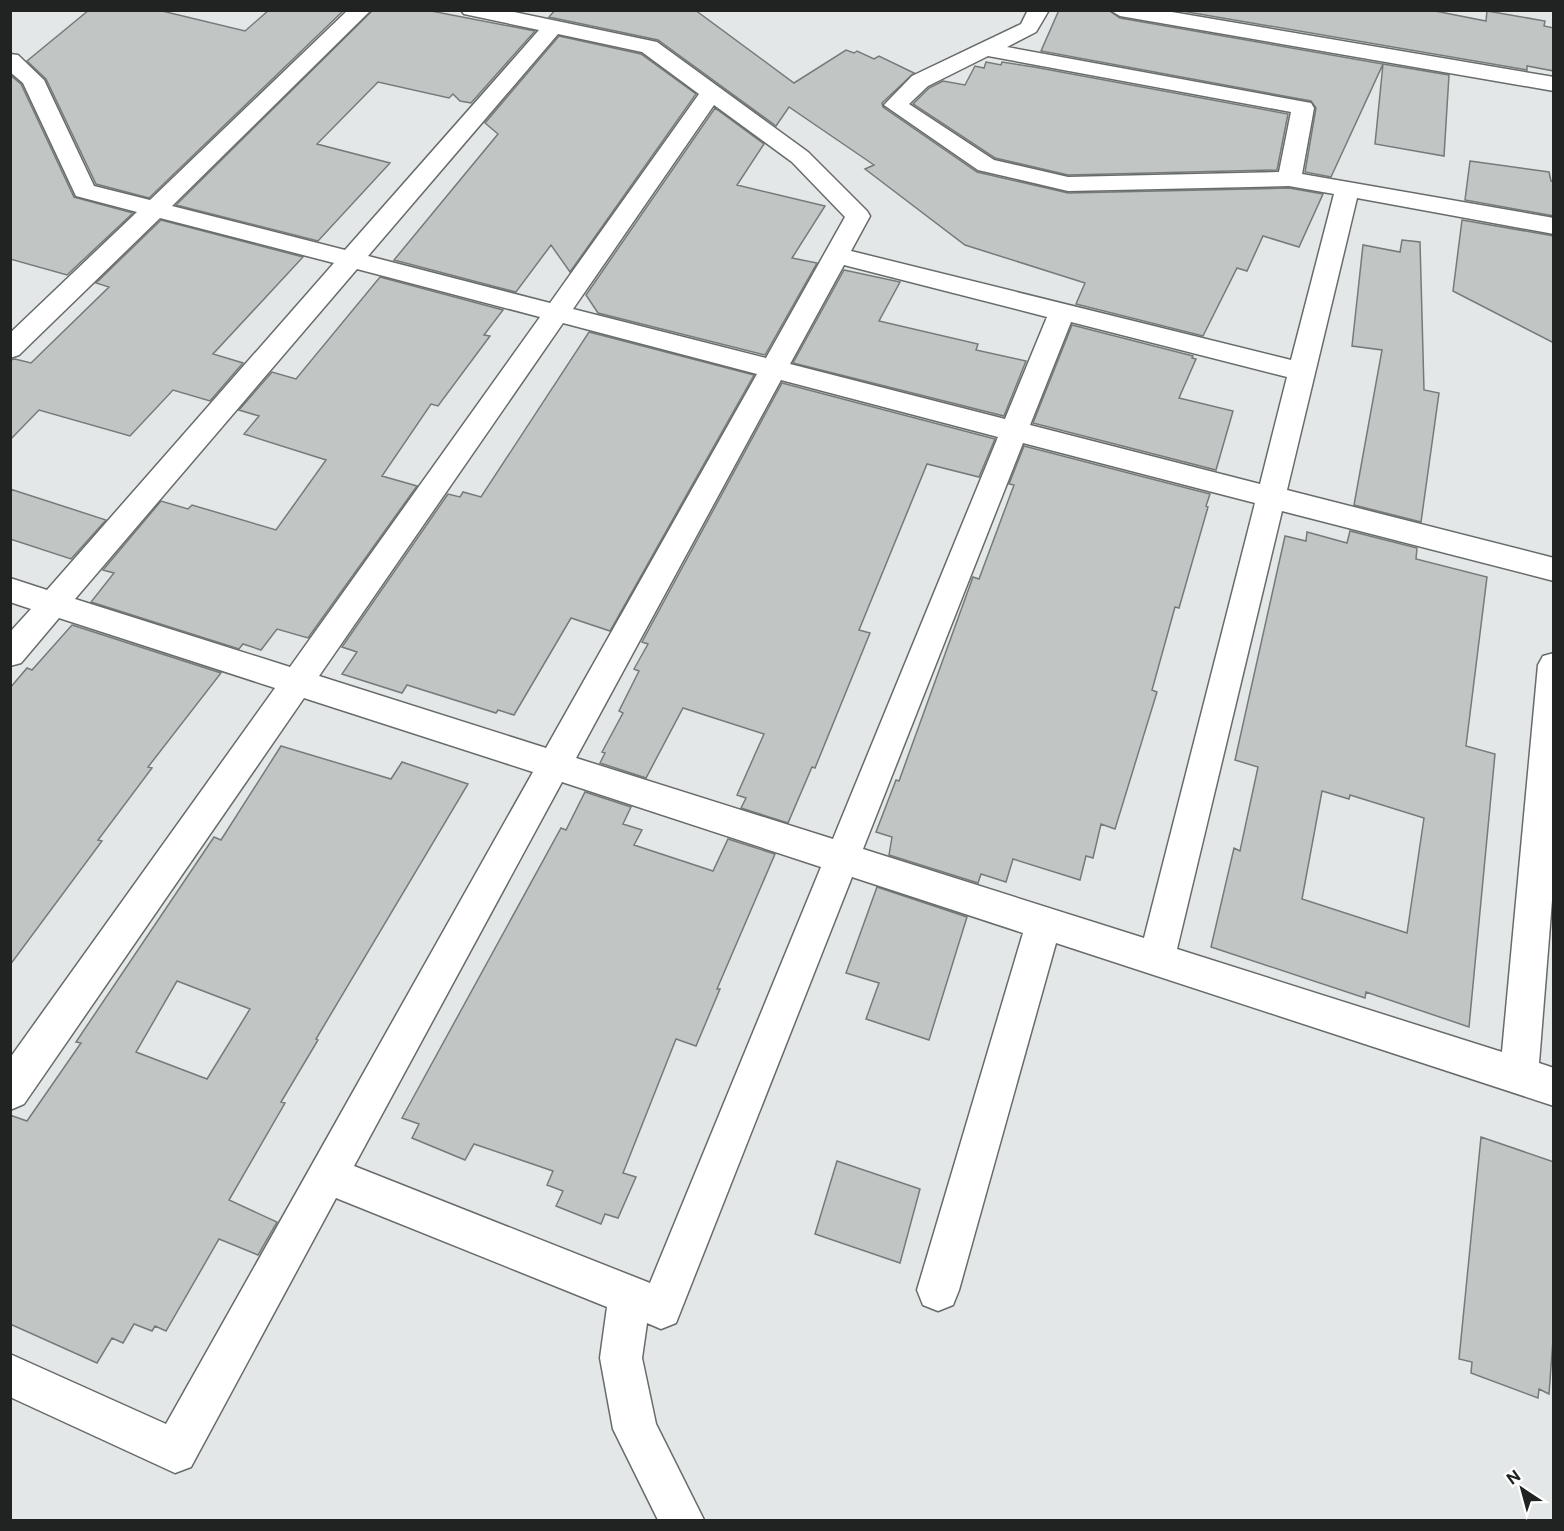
<svg xmlns="http://www.w3.org/2000/svg" width="1564" height="1531" font-family="'Public Sans',sans-serif">
<style>
.building{fill:#c1c6c5;stroke:#767a7a;stroke-width:1.5;fill-rule:evenodd}
.lines{fill:none;stroke-linecap:round;stroke-linejoin:round}
.street-casing{stroke:#676b6a;stroke-width:3}
.street{fill:#fff;fill-rule:evenodd}
</style>
<rect width="100%" height="100%" fill="#e3e7e7"/>
<path class="building" d="M89,10h69l87,21 24,-21h75l-195,188 -53,-14 -50,-105 -19,-18z
M373,10h53l109,21 -64,72 -11,-2 -7,-7 -4,4 -71,-16 -61,62 73,19 -72,78 -142,-36z
M555,10h140l99,73 52,-33 8,3 3,-2 17,8 5,-3 35,17 -32,30 1,4 94,65 91,21 221,-5 34,6 -24,53 -36,-11 -16,35 -10,-3 -34,68 -127,-32 9,-21 -120,-38 -100,-76 9,-4 -85,-58 -13,19 -118,-86 -109,-23z
M1059,10h49l12,8 263,46 -52,113 -26,-5 11,-64 -5,-7 -270,-50z
M1176,10h254l56,11 1,-10 58,10 -1,5 10,2v43l-27,-5v4z
M559,36l82,18 55,40 -126,178 -19,-27 -35,47 -122,-32 104,-126 -13,-11z
M986,62l15,3 1,-3 32,5 254,47 -11,56 -209,5 -73,-17 -82,-54 16,-16 14,-7 22,4 10,-19 9,2z
M1383,64l66,11 -5,81 -69,-12z
M10,75l11,9 53,113 59,16 -66,62 -57,-16z
M715,108l49,36 -27,41 88,21 -33,52 25,5 -52,92 -167,-42 -12,-18z
M1470,161l79,11 2,9 3,1v34l-89,-16z
M161,220l142,37 -90,97 30,9 -33,38 -37,-11 -43,46 -91,-26 -29,30v-80l5,-1 16,4 78,-76 -13,-4z
M1462,220l92,16v107l-101,-52z
M1402,240l18,2 4,148 15,3 -18,129 -67,-17 28,-155 -30,-4 11,-101 37,7z
M844,270l56,12 -21,39 99,23 -2,6 50,11 -22,55 -211,-53z
M380,277l123,33 -19,25 6,1 -52,70 -7,-2 -49,72 35,10 -109,152 -31,-9 -16,21 -18,-6 -4,5 -148,-47 23,-29 -11,-3 58,-69 27,8 4,-4 84,25 50,-70 -82,-26 15,-18 -20,-6 33,-38 24,7z
M1072,325l121,31 -1,2 4,1 -17,39 54,13 -17,59 -183,-47z
M589,332l165,43 -144,256 -39,-13 -57,97 -16,-5 -2,3 -89,-28 -5,8 -60,-19 15,-22 -15,-5 106,-153 12,3 3,-5 18,5z
M782,383l213,56 -16,38 -52,-13 -68,166 11,3 -55,135 -3,-1 -24,56 -47,-15 5,-10 -9,-3 27,-61 -81,-26 -37,70 -46,-15 5,-10 -3,-1 21,-39 -4,-2 20,-40 -5,-2 14,-25 -6,-2z
M1024,446l186,48 -4,12 2,1 -29,101 -4,-1 -23,83 5,2 -42,137 -14,-5 -8,34 -7,-2 -6,24 -67,-21 -7,23 -25,-8 -3,9 -89,-28 3,-18 -16,-5 20,-52 3,1 74,-204 6,2 35,-94 -5,-1z
M10,489l96,31 -35,39 -61,-20z
M1350,531l67,17 -1,11 71,18 -21,169 29,8 -26,273 -103,-35 -1,6 -154,-51 23,-99 6,3 18,-84 -23,-7 50,-224 21,5 1,-9 40,11zM1322,791l27,8 1,-4 74,23 -17,115 -105,-34z
M72,625l149,48 -73,94 4,1 -54,72 4,1 -92,124v-277l17,-20 5,2z
M281,746l110,33 11,-17 66,22 -152,255 2,1 -37,62 4,1 -56,97 48,22 -19,33 -39,-16 -53,92 -11,-5 -3,5 -18,-7 -11,19 -11,-5 -15,25 -87,-39v-209l17,6 54,-78 -5,-1 138,-205 7,3zM177,981l73,28 -43,70 -71,-27z
M585,792l46,15 -8,17 19,6 -8,15 79,26 15,-32 47,15 -58,135h3l-24,57 -20,-7 -53,134 13,4 -18,41 -13,-4 -4,10 -45,-18 7,-15 -16,-6 6,-14 -79,-27 -9,16 -53,-22 7,-14 -17,-6 159,-290 5,2z
M877,887l90,30 -38,123 -63,-21 13,-36 -33,-10z
M1481,1137l73,25v164l-5,68 -10,-5 -1,9 -67,-25 1,-11 -13,-3z
M837,1161l83,28 -20,74 -85,-29z"/>
<g class="lines">
<g class="street-casing">
<path id="street" d="M348,10h23l-199,196 173,44 194,-220 -75,-16 -3,-4h43l153,32 151,110 59,59 3,5 -19,35 440,109 43,-166 -45,-8 -221,5 -90,-21 -94,-65 28,-29 109,-52 7,-14h21l-13,22 -29,15 304,56 3,5 -12,66 252,44v16l-197,-36 -70,292 267,68v23l-272,-70 -105,438 325,103 36,-387 5,-9 11,-3v222l-15,188 15,5v38l-498,-163 -97,347 -6,15 -15,6 -15,-6 -6,-15 106,-357 -171,-56 -176,446 -15,6 -14,-6 -5,35 14,66 48,96h-46l-45,-91 -13,-71 7,-51 -271,-109 -145,269 -16,6 -165,-76v-43l156,70 367,-652 -229,-74 -280,406 -14,6v-52l265,-370 -216,-70 -38,45 -11,3v-34l21,-23 -21,-7v-24l37,12 287,-327 -174,-45 -141,137 -9,3v-25l127,-121 -61,-16 -53,-113 -13,-11v-18l8,1 26,25 50,106 56,14zM558,34l84,18 57,42 -149,209 -182,-47zM988,56l303,56 -12,60 -211,5 -74,-17 -85,-56 19,-18zM714,105l78,57 53,55 -79,141 -193,-49zM844,265l203,52 -42,102 -215,-55zM357,269l183,48 -250,350 -215,-68zM1071,322l216,55 -27,107 -230,-59zM563,323l194,51 -211,374 -227,-72zM781,380l217,57 -165,402 -257,-81zM1023,443l232,60 -111,435 -281,-89zM562,782l259,85 -171,416 -296,-117z
M1110,10h50l394,67v14l-434,-75z"/>
</g>
<use href="#street" class="street"/>
</g>
<rect width="1564" height="1531" fill="none" stroke="#212322" stroke-width="24"/>
<g transform="translate(1522 1489) rotate(324)" stroke="#ffffff" stroke-width="4.5" paint-order="stroke">
<path d="M0-4.5L10 22L0 15L-10 22Z" fill="#212322"/>
<text y="-9" font-size="16" font-weight="bold" text-anchor="middle" fill="#212322">N</text>
</g>
</svg>
